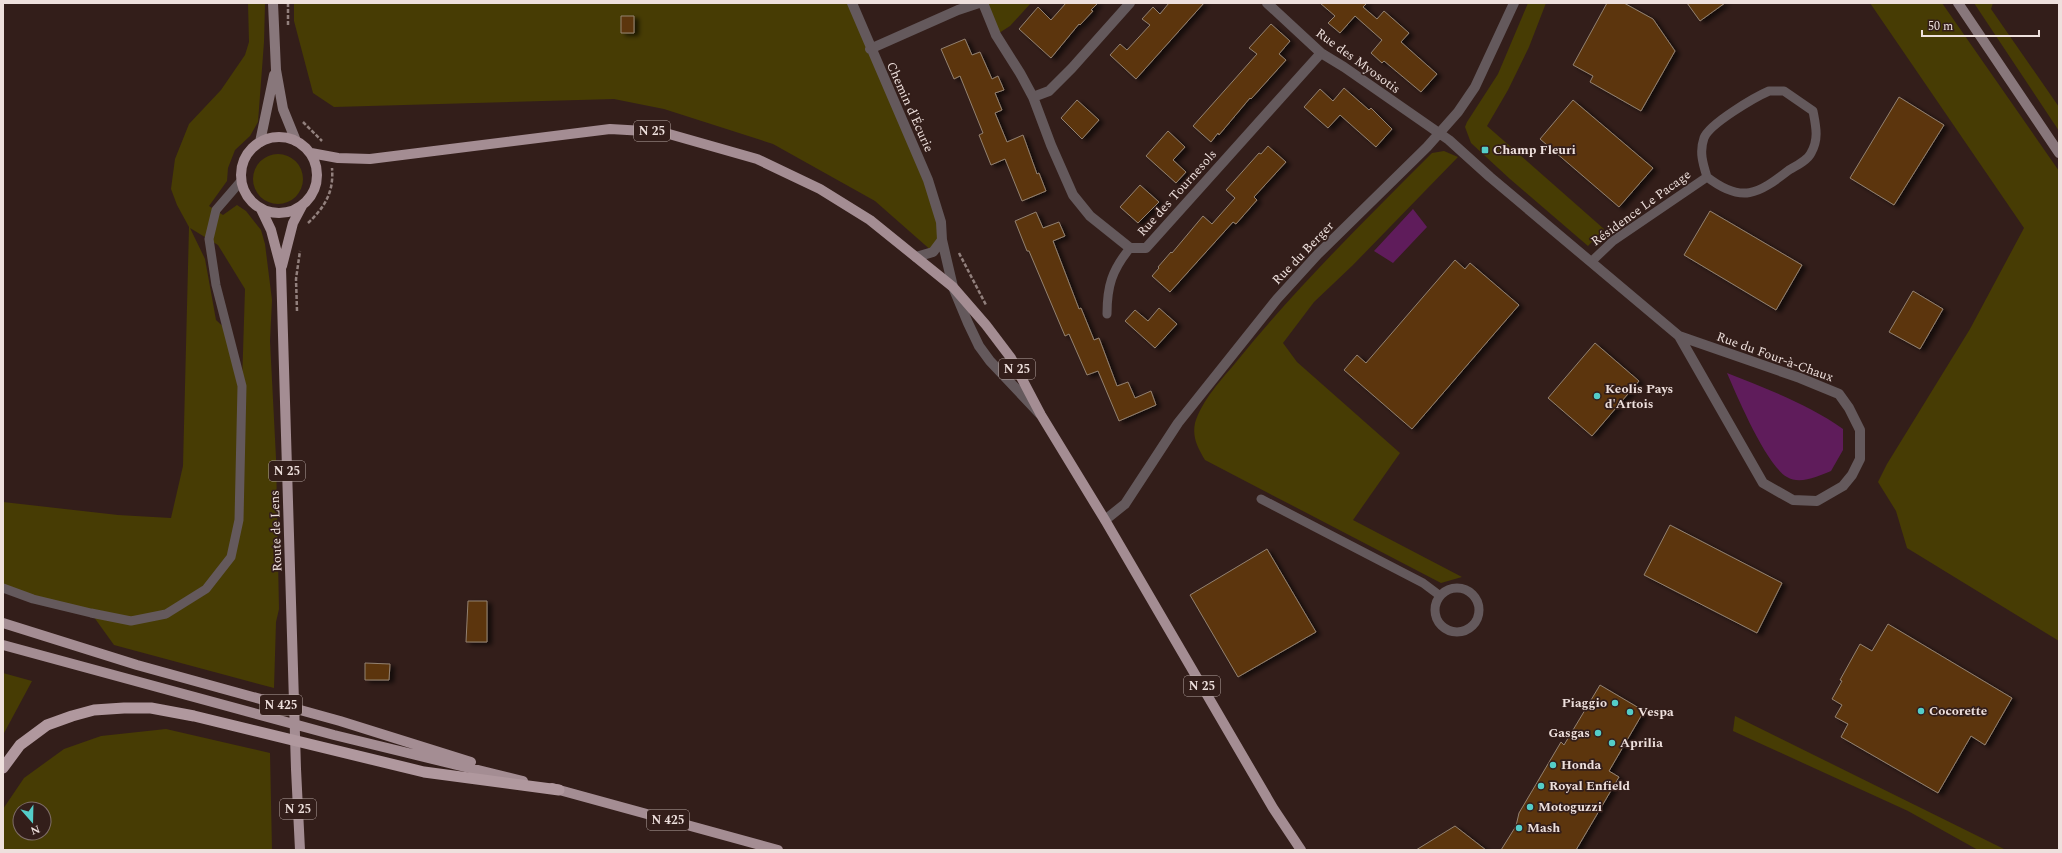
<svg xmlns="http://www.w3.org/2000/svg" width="2062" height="853" font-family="Spectral,serif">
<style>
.green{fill:#473c04;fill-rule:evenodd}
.water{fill:#5f1c5b}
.building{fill:#5b360c;stroke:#938171;filter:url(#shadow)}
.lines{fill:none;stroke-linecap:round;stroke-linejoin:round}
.path{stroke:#92807d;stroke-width:2.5;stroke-dasharray:4 2;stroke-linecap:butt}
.service{stroke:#64595c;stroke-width:9}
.minor{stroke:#64595c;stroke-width:10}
.secondary{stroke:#88777b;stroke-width:10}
.primary{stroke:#a48d93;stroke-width:10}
.trunk{stroke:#b0989e;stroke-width:11}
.poi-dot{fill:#54cdc8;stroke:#331e1a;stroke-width:1.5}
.labels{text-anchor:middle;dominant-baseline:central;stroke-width:3.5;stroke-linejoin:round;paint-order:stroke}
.shield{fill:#331e1a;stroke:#b6a6a2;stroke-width:1}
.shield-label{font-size:12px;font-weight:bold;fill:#eee0dd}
.street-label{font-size:13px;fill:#eee0dd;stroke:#331e1a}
.poi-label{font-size:13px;font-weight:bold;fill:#eee0dd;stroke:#331e1a;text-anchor:start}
</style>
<defs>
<filter id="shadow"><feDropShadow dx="4.5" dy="2.5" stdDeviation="2" flood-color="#0009"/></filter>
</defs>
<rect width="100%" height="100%" fill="#331e1a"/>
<path class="green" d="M248,3h17l-1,39 -6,80 -8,14 -15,14 -7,18 -1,13 -18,25 14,9 14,-10 9,6 15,19 4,14 7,56 -2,41 6,117 3,151 -3,13 -2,66 -160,-43 -23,-32 -88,-25v-86l115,13 53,3 12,-52 6,-239 -12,-22 -6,-16 4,-30 14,-35 32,-34 24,-35 4,-13zM190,228l28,17 27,44 -3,95 -13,-52 -13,-12 -11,-61z
M294,3h558l76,177 14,60 -9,12 -58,-51 -102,-57 -109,-35 -50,-10 -280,8 -21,-14 -19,-72z
M983,3h48l-21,23 -14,9z
M1528,3h18l-17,44 -21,43 -21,36 117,103 -16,17 -78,-67 -39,-36 -6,-16 2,-5 31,-48z
M1870,3h72l117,168v470l-152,-93 -11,-37 -18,-29 9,-18 83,-135 54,-101z
M1974,3h19l-2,6 68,98v24z
M1444,151l14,6 -105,108 -39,37 -31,41 14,19 103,91 -47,67 109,57 -21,6 -236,-123c-7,-12 -13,-22 -10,-37 7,-23 27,-44 42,-62 60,-74 128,-141 195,-208z
M253 179a25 25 0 1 1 50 0a25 25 0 1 1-50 0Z
M3,673l29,8 -29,54z
M1735,716l271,134h-28l-70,-39 -175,-80z
M166,729l104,24 2,97h-269v-41l21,-31 40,-29 37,-13zM20,809h24v24h-24z"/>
<path class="water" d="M1413,209l14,18 -34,36 -19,-12z
M1727,373c40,16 81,31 116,56v21l-12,21c-13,5 -31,14 -44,6 -21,-12 -50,-81 -60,-104z"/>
<path class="building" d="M1066,3h32l-7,7 2,1 -13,14 -1,-1 -28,34 -32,-29 19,-22 13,13z
M1169,3h35l-68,76 -26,-24 10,-11 7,6 23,-25 -8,-6 11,-12 7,7z
M1320,3h47l-4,4 14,12 7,-8 25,22 -8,9 36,32 -16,18 -37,-31 -2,2 -11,-10 11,-13 -27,-24 -15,17 -12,-10 7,-7z
M1607,3h17l29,16 22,32 -34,60 -51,-29 3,-6 -20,-11z
M1687,3h38l-25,18z
M621,16h13v17h-13z
M1271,24l19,17 -11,13 7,6 -35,39 -1,-1 -31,37 -1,-2 -7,9 -18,-16 64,-72 -8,-6z
M965,39l7,16 8,-3 12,27 6,-3 6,14 -9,3 7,17 -7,3 12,29 16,-7 14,39 2,-1 7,18 -24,10 -17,-42 -14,6 -12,-30 4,-2 -23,-57 -6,3 -13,-30z
M1344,88l25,22 2,-2 21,21 -16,18 -36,-32 -12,13 -24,-21 16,-18 13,12z
M1899,97l45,28 -50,80 -44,-27z
M1077,100l22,20 -17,19 -21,-21z
M1573,100l80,68 -34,39 -79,-68z
M1168,131l17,16 -12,13 13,12 -10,11 -30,-27z
M1268,146l18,16 -32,35 3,3 -21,24 -3,-2 -63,70 -18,-16 7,-8 -1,-1 13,-15 1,1 31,-37 9,8 23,-26 -9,-8 33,-37 2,1z
M1140,185l19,17 -21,21 -18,-16z
M1710,211l92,54 -26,45 -92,-55z
M1036,212l7,16 16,-6 6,14 -12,5 26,68 2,-1 13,32 5,-2 18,48 11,-4 7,16 16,-7 5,14 -37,16 -21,-50 -11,4 -18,-41 -4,2 -36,-85h-2l-12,-30z
M1455,260l10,9 5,-6 49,42 -107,124 -68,-59 13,-15 9,8z
M1913,291l30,18 -23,40 -31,-17z
M1159,308l18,16 -22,24 -30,-27 10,-11 13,11z
M1595,343l44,38 -47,55 -44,-38z
M1670,525l112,58 -25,50 -113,-58z
M1267,549l49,83 -78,45 -48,-82z
M468,601h19v41h-21z
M1888,624l124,74 -27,47 -14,-9 -33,57 -97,-56 7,-13 -13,-7 7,-12 -10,-6 10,-18 -2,-1 20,-36 12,7z
M365,663l25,1 -1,16h-24z
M1600,685l44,26 -35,60 10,6 -43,73h-75l15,-24 3,-13 42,-71 3,3z
M1455,826l31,24h-70z"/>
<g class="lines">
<path class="path" d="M288,3v23
M303,122l19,19
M308,223c17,-16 26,-31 24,-55
M959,253l27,52
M297,311l-1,-32 4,-28"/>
<path class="service" d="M1769,91h15l29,20c3,16 6,28 -2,42 -3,7 -15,13 -22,17 -31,24 -47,34 -82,7 -4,-13 -8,-25 -3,-39 5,-14 51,-41 65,-47z
M1592,261l21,-20 94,-64
M1107,314c0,-28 5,-44 23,-66
M1261,499l162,84 16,12
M1435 610a22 22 0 1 1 44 0a22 22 0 1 1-44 0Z
M3,588l30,11 58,14 40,8 35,-7 40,-25 25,-32 8,-37 3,-134 -26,-101 -7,-46 7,-29 25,-29"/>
<path class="minor" d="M852,3l76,177 13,42 1,18 11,47 15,36 11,23 11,15 49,52
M983,3l13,32 24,38 13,24 18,48 22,50 17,21 40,32h16l175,-195
M1267,3l54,50 23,14 105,73 41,37 189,159 84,147 30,17 24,1 26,-15 9,-11 8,-16v-29l-11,-22 -10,-14 -39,-16 -121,-42
M870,49l88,-39 21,-7
M1033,97l16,-6 23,-23 58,-65
M916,257l17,-5 9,-12
M1105,520l20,-16 53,-81 99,-124 41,-45 109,-107 31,-35 17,-25 39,-84"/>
<path class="secondary" d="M273,3l3,67 7,39 13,32
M1958,3l101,150
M260,142l14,-67"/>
<path class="primary" d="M241 175a38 38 0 1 1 76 0a38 38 0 1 1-76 0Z
M311,153l27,5 32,1 240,-30 52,3 95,27 63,30 50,31 83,67 33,38 25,33 30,57 64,105 168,288 28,42
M261,209l10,21 10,38 15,501 4,81
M282,266l11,-43 9,-17
M3,623l134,42 203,56 131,41
M3,645l331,90 189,46
M552,788l226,62"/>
<path class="trunk" d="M3,768l17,-23 27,-20 25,-9 22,-6 30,-2h27l43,8 230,56 135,18"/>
</g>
<g class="poi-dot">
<rect x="1481" y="146" width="8" height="8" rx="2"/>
<circle cx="1597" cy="396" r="4"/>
<circle cx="1615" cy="703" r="4"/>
<circle cx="1921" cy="711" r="4"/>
<circle cx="1630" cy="712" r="4"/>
<circle cx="1598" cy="733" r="4"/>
<circle cx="1612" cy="743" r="4"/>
<circle cx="1553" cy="765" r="4"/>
<circle cx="1541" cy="786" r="4"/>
<circle cx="1530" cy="807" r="4"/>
<circle cx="1519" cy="828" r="4"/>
</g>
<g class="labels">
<g class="shield">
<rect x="634" y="121" width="36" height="20" rx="3"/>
<rect x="999" y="359" width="36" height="20" rx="3"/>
<rect x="269" y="461" width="36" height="20" rx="3"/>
<rect x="1184" y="676" width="36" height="20" rx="3"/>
<rect x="260" y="695" width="42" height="20" rx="3"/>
<rect x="280" y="799" width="36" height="20" rx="3"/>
<rect x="647" y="810" width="42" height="20" rx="3"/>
</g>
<g class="shield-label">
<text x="652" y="131">N 25</text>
<text x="1017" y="369">N 25</text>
<text x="287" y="471">N 25</text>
<text x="1202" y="686">N 25</text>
<text x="281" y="705">N 425</text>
<text x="298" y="809">N 25</text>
<text x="668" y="820">N 425</text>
</g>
<g class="street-label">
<text transform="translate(1358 61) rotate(36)">Rue des Myosotis</text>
<text transform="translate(910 107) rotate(66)">Chemin d'Écurie</text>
<text transform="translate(1177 193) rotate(-48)">Rue des Tournesols</text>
<text transform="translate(1641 208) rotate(-36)">Résidence Le Pacage</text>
<text transform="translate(1303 253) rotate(-46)">Rue du Berger</text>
<text transform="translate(1775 357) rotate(20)">Rue du Four-à-Chaux</text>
<text transform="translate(276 531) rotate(-92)">Route de Lens</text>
</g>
<g class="poi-label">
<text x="1493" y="150">Champ Fleuri</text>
<text x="1605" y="389">Keolis Pays<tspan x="1605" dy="15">d'Artois</tspan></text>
<text x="1607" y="703" text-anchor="end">Piaggio</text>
<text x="1929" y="711">Cocorette</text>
<text x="1638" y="712">Vespa</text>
<text x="1590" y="733" text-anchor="end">Gasgas</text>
<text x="1620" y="743">Aprilia</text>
<text x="1561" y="765">Honda</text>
<text x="1549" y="786">Royal Enfield</text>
<text x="1538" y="807">Motoguzzi</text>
<text x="1527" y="828">Mash</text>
</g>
</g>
<rect width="2062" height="853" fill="none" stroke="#eee0dd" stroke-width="8"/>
<g transform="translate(32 821) rotate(160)"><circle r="19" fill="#331e1a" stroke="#7e6c68"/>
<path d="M0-3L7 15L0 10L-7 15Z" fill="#54cdc8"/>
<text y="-6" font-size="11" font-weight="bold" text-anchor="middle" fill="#eee0dd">N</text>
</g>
<path d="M1922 30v6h117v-6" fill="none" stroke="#eee0dd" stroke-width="2"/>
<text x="1928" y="30" font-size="12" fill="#eee0dd" stroke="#331e1a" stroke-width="3" paint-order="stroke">50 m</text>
</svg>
